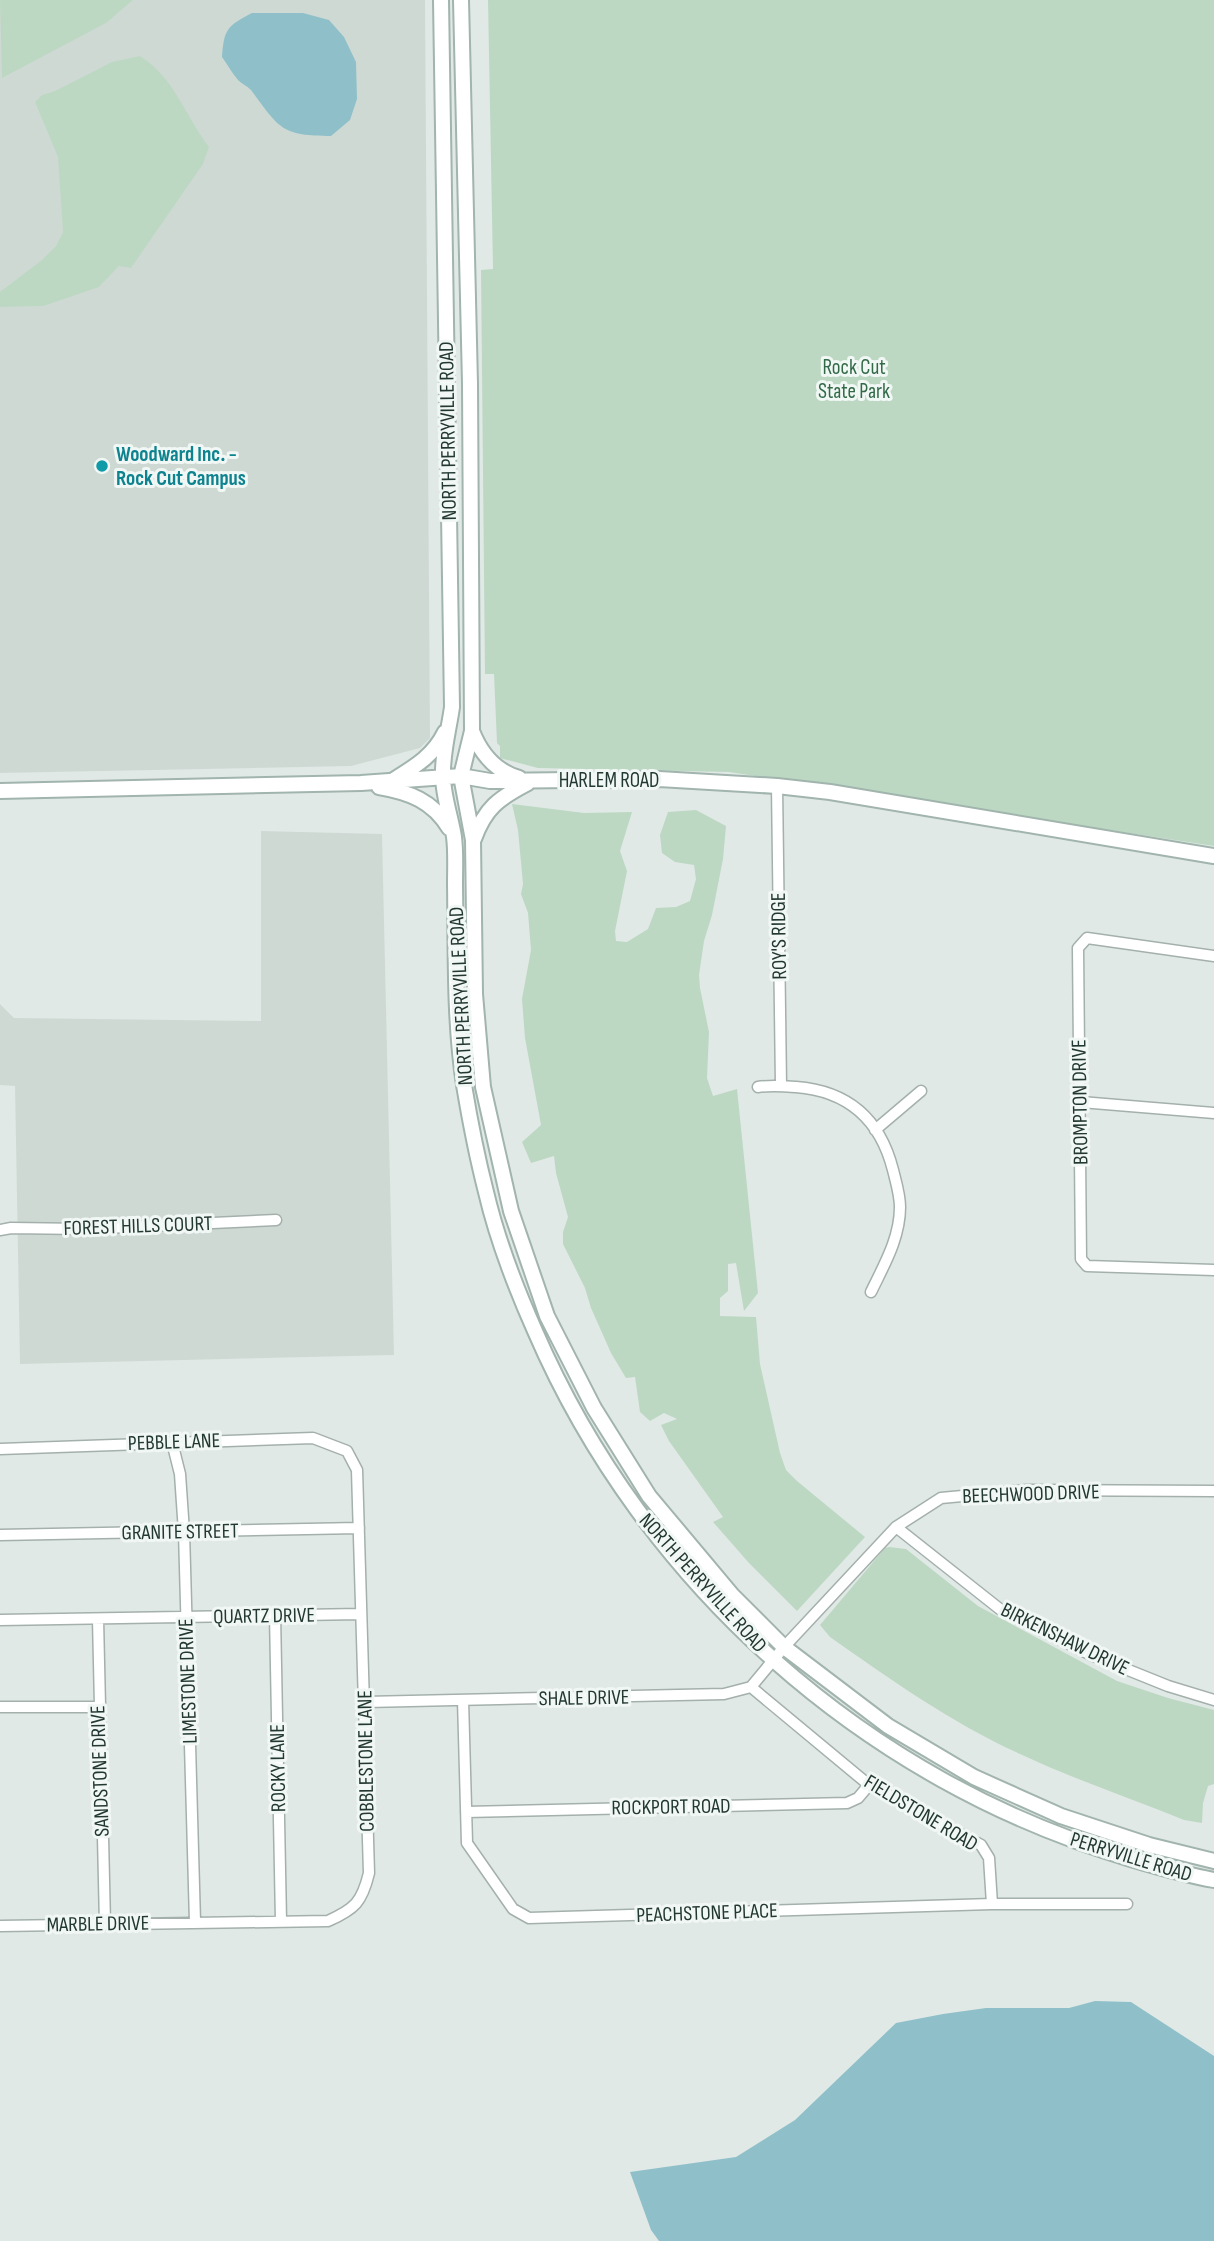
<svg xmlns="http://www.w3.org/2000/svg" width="1214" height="2241" font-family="'Sofia Sans Condensed',sans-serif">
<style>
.built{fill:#cfd9d4}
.green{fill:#bcd8c3}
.water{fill:#8fc0c9}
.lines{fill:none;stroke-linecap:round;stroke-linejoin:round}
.minor-casing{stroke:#a4b0ac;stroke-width:13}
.secondary-casing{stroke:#a1b4ad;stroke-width:18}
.minor{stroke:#fff;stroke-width:10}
.secondary{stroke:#fff;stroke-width:14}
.culture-dot{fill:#0f9aa8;stroke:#f1f7f4;stroke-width:2.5}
.labels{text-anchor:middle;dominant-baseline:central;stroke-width:6;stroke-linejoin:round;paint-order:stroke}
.park-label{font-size:21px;fill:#326a48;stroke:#f1f7f4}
.street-label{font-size:21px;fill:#233832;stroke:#f1f7f4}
.culture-label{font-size:21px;font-weight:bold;fill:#0d838f;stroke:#f1f7f4;text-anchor:start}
</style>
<rect width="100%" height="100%" fill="#e1e9e6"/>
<path class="built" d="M0,0h425l5,738 -10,10 -69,18 -351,7z
M261,831l121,3 12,521 -374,9 -5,-278 -15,-1v-81l14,14 247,3z"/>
<path class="green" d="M0,0h133l-27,23 -104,55z
M488,0h726v846l-485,-74 -191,-4 -38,-10v-12l-3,-3 -3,-69h-9l-4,-404 12,-1z
M140,56c34,21 46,61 69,91l-6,17 -72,104 -12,-2 -20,21 -35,12 -21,7 -43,1v-15l42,-32 14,-14 7,-14 -5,-75 -23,-55 7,-7 13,-4 57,-29z
M512,804l72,9 48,-1 -12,39 7,20 -12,60 1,10 11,1 21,-13 8,-21 20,-1 14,-6 6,-22 -2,-14 -19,-3 -13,-9 -2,-18 8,-23 28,-2 30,16 -3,33 -11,56 -8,26 -5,34 1,13 9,44 -2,46 6,18 24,-7 21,204 -14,18 -8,-48 -8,1v27l-8,7v18l36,1 4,47 20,89 6,17 11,11 68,56 -68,74 -48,-48 -36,-41 10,-5 -54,-76 -8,-16 16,-6 -13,-6 -14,8 -10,-9 -5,-35 -9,1 -15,-25 -20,-45 -6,-20 -22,-44v-12l5,-15 -12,-44 -2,-17 -23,7 -9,-21 19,-17 -16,-87 -3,-39 9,-49 -3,-37 -7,-19 2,-10 -5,-54z
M889,1547l17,2 72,57 139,75 51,17 46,12v74l-6,2 -5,17 -1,20 -18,-3c-54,-22 -111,-41 -164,-66 -68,-31 -129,-74 -190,-117l-10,-12 65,-77z"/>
<path class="water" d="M252,13h51l26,7 15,17 12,25 1,37 -7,21 -19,16c-50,0 -52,-8 -80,-46 -4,-4 -9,-6 -13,-10 -6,-7 -11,-16 -16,-23 2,-28 5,-31 30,-44z
M1095,2001l36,1 83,54v185h-555l-8,-11 -21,-58 106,-15 59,-37 101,-97 47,-9 43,-6h83z"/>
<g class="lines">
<g class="minor-casing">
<path id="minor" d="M777,786l4,300
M1214,956l-127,-18 -9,10 3,311 6,7 127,4
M758,1087c13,-2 25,-1 38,0 52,4 84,32 97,83 3,12 7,25 7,37 0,31 -16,58 -29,85
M1081,1102l133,11
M875,1130l46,-39
M0,1230l11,-2 72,1 193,-9
M172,1442l8,32 4,58 11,390
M0,1449l313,-11 34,13 10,19 12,403c-7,29 -14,36 -41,48l-328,5
M896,1527l105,83 90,45 77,31 46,14
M0,1535l359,-7
M275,1615l6,306
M98,1619l7,305
M0,1620l361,-6
M751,1687l118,98 112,60 8,13 3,46
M463,1700l4,143 46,66 16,9 463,-14h135
M366,1702l358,-8 27,-7 33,-40 112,-120 45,-29 86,-8 187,1
M0,1707h98
M466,1812l381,-9 11,-5 11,-13"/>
</g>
<g class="secondary-casing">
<path id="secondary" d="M441,0l11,707c-3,22 -10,47 -9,69 0,20 8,41 11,61 2,15 1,31 1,47 1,67 -1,135 9,201 6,36 13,72 22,107 11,47 29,94 49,139 109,253 332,451 596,528 27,8 55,16 83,21
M461,0l9,384 2,347 -11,45 12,64 2,154 8,93 28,124 36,105 47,92 55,88 83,99 52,52 104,79 86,51 87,39 88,29 65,16
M472,731c9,23 23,40 47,47
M395,779c21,-13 39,-24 50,-47
M379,787c30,5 54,14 70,41
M0,791l361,-8 100,-7 29,5 169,-2 118,7 53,6 384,64
M474,839c11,-31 25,-41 54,-56"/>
</g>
<use href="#minor" class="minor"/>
<use href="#secondary" class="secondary"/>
</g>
<circle class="culture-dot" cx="102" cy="466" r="7"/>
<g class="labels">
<g class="park-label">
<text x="854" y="367">Rock Cut<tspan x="854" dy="24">State Park</tspan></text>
</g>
<g class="street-label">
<text transform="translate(448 431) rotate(-91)">NORTH PERRYVILLE ROAD</text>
<text x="609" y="780">HARLEM ROAD</text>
<text transform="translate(779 936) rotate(-91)">ROY'S RIDGE</text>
<text transform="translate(461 996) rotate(-93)">NORTH PERRYVILLE ROAD</text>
<text transform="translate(1080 1102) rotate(-91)">BROMPTON DRIVE</text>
<text transform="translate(138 1226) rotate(-2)">FOREST HILLS COURT</text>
<text transform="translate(174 1442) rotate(-2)">PEBBLE LANE</text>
<text transform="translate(1031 1494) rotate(-2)">BEECHWOOD DRIVE</text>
<text transform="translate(180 1532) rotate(-1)">GRANITE STREET</text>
<text transform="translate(703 1583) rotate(48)">NORTH PERRYVILLE ROAD</text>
<text transform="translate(264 1616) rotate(-1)">QUARTZ DRIVE</text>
<text transform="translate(1065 1639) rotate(26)">BIRKENSHAW DRIVE</text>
<text transform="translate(188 1681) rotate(-92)">LIMESTONE DRIVE</text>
<text transform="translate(584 1698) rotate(-1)">SHALE DRIVE</text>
<text transform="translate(366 1761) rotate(-91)">COBBLESTONE LANE</text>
<text transform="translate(278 1768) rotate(-91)">ROCKY LANE</text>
<text transform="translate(100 1771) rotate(-92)">SANDSTONE DRIVE</text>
<text transform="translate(671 1807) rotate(-1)">ROCKPORT ROAD</text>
<text transform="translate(921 1813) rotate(31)">FIELDSTONE ROAD</text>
<text transform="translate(1131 1857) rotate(17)">PERRYVILLE ROAD</text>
<text transform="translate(707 1913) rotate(-2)">PEACHSTONE PLACE</text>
<text transform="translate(98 1924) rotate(-1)">MARBLE DRIVE</text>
</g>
<g class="culture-label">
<text x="116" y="454">Woodward Inc. -<tspan x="116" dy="24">Rock Cut Campus</tspan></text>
</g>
</g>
</svg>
